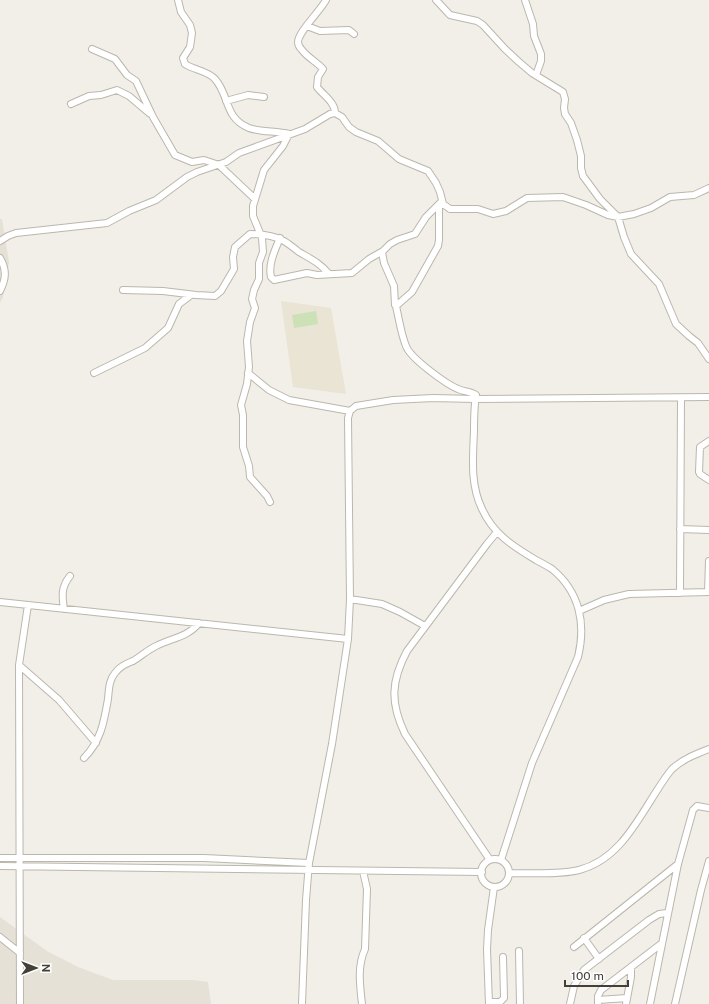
<svg xmlns="http://www.w3.org/2000/svg" width="709" height="1004" font-family="'Public Sans',sans-serif">
<style>
.residential{fill:#e5e1d7}
.education{fill:#e9e4d4}
.green{fill:#cce1b6}
.lines{fill:none;stroke-linecap:round;stroke-linejoin:round}
.minor-casing{stroke:#bcb7ac;stroke-width:8}
.minor{stroke:#fff;stroke-width:6}
</style>
<rect width="100%" height="100%" fill="#f2efe8"/>
<path class="residential" d="M0,219h2l7,43 -6,35 -3,6z
M0,917l47,34 31,16 35,13h80l15,2 3,22h-211z"/>
<path class="education" d="M281,301l50,7 15,86 -53,-7z"/>
<path class="green" d="M316,311l2,13 -24,4 -2,-13z"/>
<g class="lines">
<g class="minor-casing">
<path id="minor" d="M178,0l3,12 9,13 2,8 -2,14 -7,11 2,6c9,6 23,7 30,15 15,17 9,39 34,49 10,4 28,3 40,6
M326,0c-5,10 -28,32 -28,42 0,3 2,6 4,8 6,8 15,12 21,19l-5,8 -1,10c6,8 18,15 18,26
M436,0l14,15 27,6 6,4 22,24 14,13 13,11 31,19 2,7 -1,9 1,6 6,9 6,17 4,16v12l2,8 17,23 18,18 6,20 7,17 28,30 17,40 13,12 9,7 11,16
M525,0l8,24 1,12 7,18v7l-5,14
M307,26l13,5 29,-1 5,4
M92,49l23,10 12,16 9,6 17,36 22,38 17,7 12,-2 15,5 36,34
M226,101l22,-6 16,2
M71,104l18,-8 12,-1 16,-5 12,6 20,17
M280,238c-5,12 -12,26 -9,39l3,3 33,-7 10,2 35,-2 17,-14 14,-8 7,-7 7,-4 18,-6 11,-17 16,-16
M0,241l8,-5 8,-3 91,-10 22,-12 27,-11 31,-23 10,-5 29,-10 13,-9 66,-24 25,-15 5,-1 7,4 7,10 7,5 22,9 21,18 29,12 8,12 4,9 3,12 7,5h28l15,5 13,-3 21,-13 36,-1 23,8 22,10 10,2 16,-3 17,-6 19,-11 24,-2 15,-7
M382,252l2,11 10,23 1,19 1,1c3,13 5,28 10,40 4,12 40,38 52,43 6,3 12,2 18,6 -2,12 -2,24 -2,36 -1,27 -4,53 8,78 12,26 31,37 54,51 6,3 11,6 16,9 28,23 34,55 26,88l-46,106 -31,97
M0,258c7,12 6,21 0,33
M123,290l40,1 33,4 19,1 6,-5 13,-22 -1,-12 2,-10 15,-13c10,0 25,2 34,7 5,3 10,7 15,11 12,7 21,11 30,22
M396,306l16,-14 26,-46 1,-6v-35
M94,373l51,-25 23,-20 11,-24 12,-9
M248,373l21,17 20,10 61,11
M709,441l-9,6 -1,25 1,2 9,6
M270,502l-3,-6 -17,-19 -1,-11 -6,-19v-32l-2,-10 6,-21 2,-17 -2,-26 3,-19 5,-14 -3,-9 2,-9 5,-11v-16l4,-11 -1,-14 -9,-22v-10l11,-36 19,-24 6,-12
M680,529l29,1
M708,592l1,-31
M680,593l1,-195
M350,599l32,5 18,8 25,14
M0,602l348,37
M64,609c-2,-13 -3,-22 6,-33
M579,611l25,-11 25,-6 80,-2
M19,665l40,35 37,43
M84,758c17,-17 20,-36 24,-59 1,-10 1,-19 7,-26 5,-7 11,-9 18,-12 8,-5 15,-11 23,-15 16,-8 32,-9 43,-23
M0,858h204l105,5
M481 873a14 14 0 1 1 28 0a14 14 0 1 1-28 0Z
M490,860l-85,-126c-15,-31 -14,-53 2,-83l80,-107 10,-12
M0,866l482,6
M509,873c22,0 49,2 70,-3 39,-10 57,-47 77,-78 5,-8 10,-16 16,-23 11,-10 24,-15 37,-20
M0,937l20,16
M584,938l15,21
M574,947l104,-83
M519,951l1,53
M598,1000l29,-2
M489,1002h11l4,-4 -1,-41
M20,1004l-1,-339 9,-60
M302,1004l4,-104 3,-37 23,-119 16,-105 2,-40 -2,-181 2,-7 6,-5 37,-6 40,-2 42,1 234,-2
M362,1004c-2,-19 -5,-37 3,-55l2,-60 -4,-18
M489,1004l-2,-55 1,-19 6,-43
M570,1004l4,-18 10,-16 65,-50 10,-6 8,-1
M598,1004v-8l3,-6 60,-46
M626,1004l5,-27v-10
M650,1004l28,-140 15,-54 4,-4 12,2
M675,1004l26,-114 8,-29"/>
</g>
<use href="#minor" class="minor"/>
</g>
<g transform="translate(36 968) rotate(90)" stroke="#ffffff" stroke-width="3" paint-order="stroke">
<path d="M0-3L7 15L0 10L-7 15Z" fill="#444038"/>
<text y="-6" font-size="11" font-weight="bold" text-anchor="middle" fill="#444038">N</text>
</g>
<path d="M565 980v6h63v-6" fill="none" stroke="#444038" stroke-width="2"/>
<text x="571" y="980" font-size="12" fill="#444038" stroke="#ffffff" stroke-width="3" paint-order="stroke">100 m</text>
</svg>
